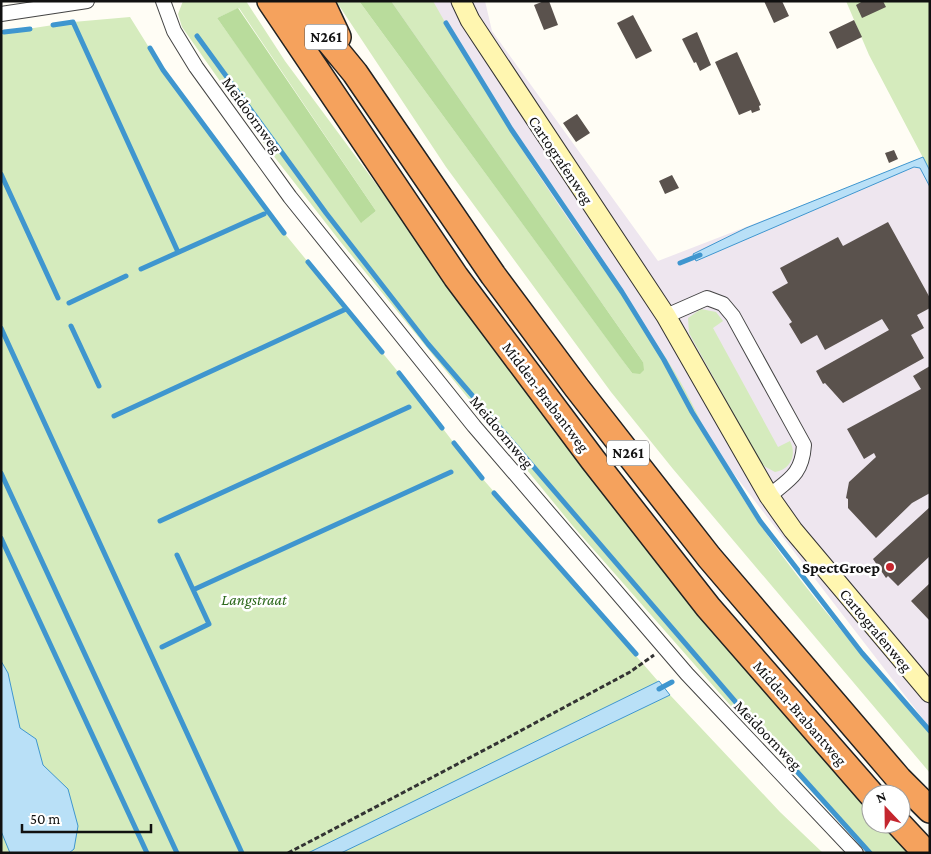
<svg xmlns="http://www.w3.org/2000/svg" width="931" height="854" font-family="'Crimson Pro',serif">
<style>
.industrial{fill:#eee6ef}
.green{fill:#d5ebbd;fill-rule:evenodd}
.forest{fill:#b9dc9c}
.water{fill:#b9e0f7;stroke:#3f96cf}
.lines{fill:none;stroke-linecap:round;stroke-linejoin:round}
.stream{stroke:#3f96cf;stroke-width:5}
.building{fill:#5a524d}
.street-casing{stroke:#444;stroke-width:16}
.secondary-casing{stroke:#333;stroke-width:21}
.highway-casing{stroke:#222;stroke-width:28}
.path{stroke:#333;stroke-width:3;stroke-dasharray:5 2.5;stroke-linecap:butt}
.street{stroke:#fff;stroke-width:14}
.secondary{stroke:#fff6b0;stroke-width:19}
.highway{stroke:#f5a25d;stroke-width:25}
.poi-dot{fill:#c4262e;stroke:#fff;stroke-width:2}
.labels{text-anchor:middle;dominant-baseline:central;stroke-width:5;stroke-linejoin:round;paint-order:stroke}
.shield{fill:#fff;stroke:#585858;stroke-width:1}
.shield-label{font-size:15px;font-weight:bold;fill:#111}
.street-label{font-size:16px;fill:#111;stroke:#fff}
.poi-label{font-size:16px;font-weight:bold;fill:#111;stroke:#fff;text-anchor:end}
.park-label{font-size:16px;font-style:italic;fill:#2f6b1f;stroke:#fff}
</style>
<rect width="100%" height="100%" fill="#fffdf5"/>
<path class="industrial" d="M369,1h116l7,30 166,230 264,-102 8,19v550z"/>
<path class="green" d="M183,1h63l39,60 117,158 334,432 135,155v18h16l25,29h-41l-141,-148 -158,-180 -233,-285 -77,-99 -80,-114 -4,-13zM239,8l137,203 -14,11 -145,-204z
M336,1h23l273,372 11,-11 -9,-13 -243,-348h42c44,79 92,156 144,231 29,41 59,81 87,123 29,43 47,93 75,137 54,87 123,163 191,240v41l-257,-304 -62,-77 -165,-225z
M846,1l84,1v169l-61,-116z
M130,17l33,53 104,142 155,189 47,62 201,232 110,117 43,41h-822v-820l72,-11z
M701,309l15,3 7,9 -10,7 65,119 12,-6c7,14 1,28 -15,31l-13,-7 -73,-132 -1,-15z"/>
<path class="forest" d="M359,1h32l243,348 9,13 1,8 -4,4 -8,-1 -12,-16z
M238,8l138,203 -15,12 -144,-205z"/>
<path class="water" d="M923,157l7,14v16l-10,-19 -6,-1 -218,94 -3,-7 53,-26z
M1,661l7,12 12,55 16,11 7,26 25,24 10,37 -4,23 -5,4h-59l-9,-22z
M659,681l11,14 -329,158h-33z"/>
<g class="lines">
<path class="stream" d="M446,23l65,106 111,163 42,68 28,52 68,109 102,132 68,78
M53,25l20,-3 105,230
M4,32l26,-3
M197,36l129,177 102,131 330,384 112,125
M150,48l13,22 121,163
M1,174l57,124
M308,262l74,90
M680,263l20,-8
M141,269l123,-55
M69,303l57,-27
M71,326l28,60
M1,328l241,525
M399,373l43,55
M114,416l232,-107
M454,443l28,35
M1,473l176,380
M494,493l142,161
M160,521l249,-114
M1,538l146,315
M195,589l256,-117
M162,647l47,-23 -32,-69
M659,689l13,-7"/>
</g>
<path class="building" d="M544,1h5l9,24 -14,5 -10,-25z
M764,1h18l7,15 -15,7z
M863,1h20l3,6 -24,11 -6,-13z
M633,15l19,36 -16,8 -19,-36z
M854,20l8,17 -25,12 -8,-17z
M697,32l14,33 -11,6 -4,-9 -2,1 -12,-24z
M737,52l24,53 -2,1 1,4 -8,3 -1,-3 -12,5 -24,-53z
M577,114l13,19 -14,9 -13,-19z
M894,150l4,9 -9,4 -4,-10z
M672,175l7,13 -14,6 -6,-13z
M888,222l42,76v10l-13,7 7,13 -13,7 13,23 -81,45 -18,-20 -2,1 -7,-13 73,-41 -7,-11 -57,31 -8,-15 -16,9 -12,-20 3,-2 -20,-30 16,-9 -8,-15 58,-31 5,9z
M930,366v127l-18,10 -36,35 -28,-30v-9l-2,-1 3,-16 27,-25 -2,-4 -10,6 -17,-30 74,-40 -8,-13z
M930,507v49l-32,30 -10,-10 -2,2 -13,-19z
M930,583v38l-19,-20z"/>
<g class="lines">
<g class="street-casing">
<path id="street" d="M163,1l11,30 22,36 94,130 184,229 213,248 169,179
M1,14l86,-13
M666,316l41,-18 16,6 10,12 71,129c-2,29 -14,34 -35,51"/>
</g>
<g class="secondary-casing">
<path id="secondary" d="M461,1l9,19 196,296 103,180 24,34 137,163"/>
</g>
<g class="highway-casing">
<path id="highway" d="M270,1l186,276 137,183 115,147 163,187
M296,1l59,72 138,202 84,113 132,169 190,222 31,31
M321,1l17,36
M899,824l27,29"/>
</g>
<path class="path" d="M288,853l221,-116 121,-65 24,-17"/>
<use href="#street" class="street"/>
<use href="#secondary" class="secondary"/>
<use href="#highway" class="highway"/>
</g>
<circle class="poi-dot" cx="890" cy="567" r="5"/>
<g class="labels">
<g class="shield">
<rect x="305" y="24.5" width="42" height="25" rx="4"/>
<rect x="607" y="440.5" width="42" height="25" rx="4"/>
</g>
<g class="shield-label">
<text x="326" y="37">N261</text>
<text x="628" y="453">N261</text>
</g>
<g class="street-label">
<text transform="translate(252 115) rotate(54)">Meidoornweg</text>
<text transform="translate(561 160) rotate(56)">Cartografenweg</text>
<text transform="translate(546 397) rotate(53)">Midden-Brabantweg</text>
<text transform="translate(502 432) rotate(50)">Meidoornweg</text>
<text transform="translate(876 630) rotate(50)">Cartografenweg</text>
<text transform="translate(800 713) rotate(49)">Midden-Brabantweg</text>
<text transform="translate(768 735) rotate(46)">Meidoornweg</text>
</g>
<g class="poi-label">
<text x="880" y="567">SpectGroep</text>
</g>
<g class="park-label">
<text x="254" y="599">Langstraat</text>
</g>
</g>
<rect width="931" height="854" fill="none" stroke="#111111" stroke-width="5"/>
<g transform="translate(886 809) rotate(338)"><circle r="24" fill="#ffffff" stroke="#a0a0a0"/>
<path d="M0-4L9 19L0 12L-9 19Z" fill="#c4262e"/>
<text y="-8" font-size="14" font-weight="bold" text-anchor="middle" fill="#111111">N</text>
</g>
<path d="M22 824v8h129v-8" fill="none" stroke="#111111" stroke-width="2.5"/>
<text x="30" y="824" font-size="15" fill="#111111" stroke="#ffffff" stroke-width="4" paint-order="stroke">50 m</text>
</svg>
